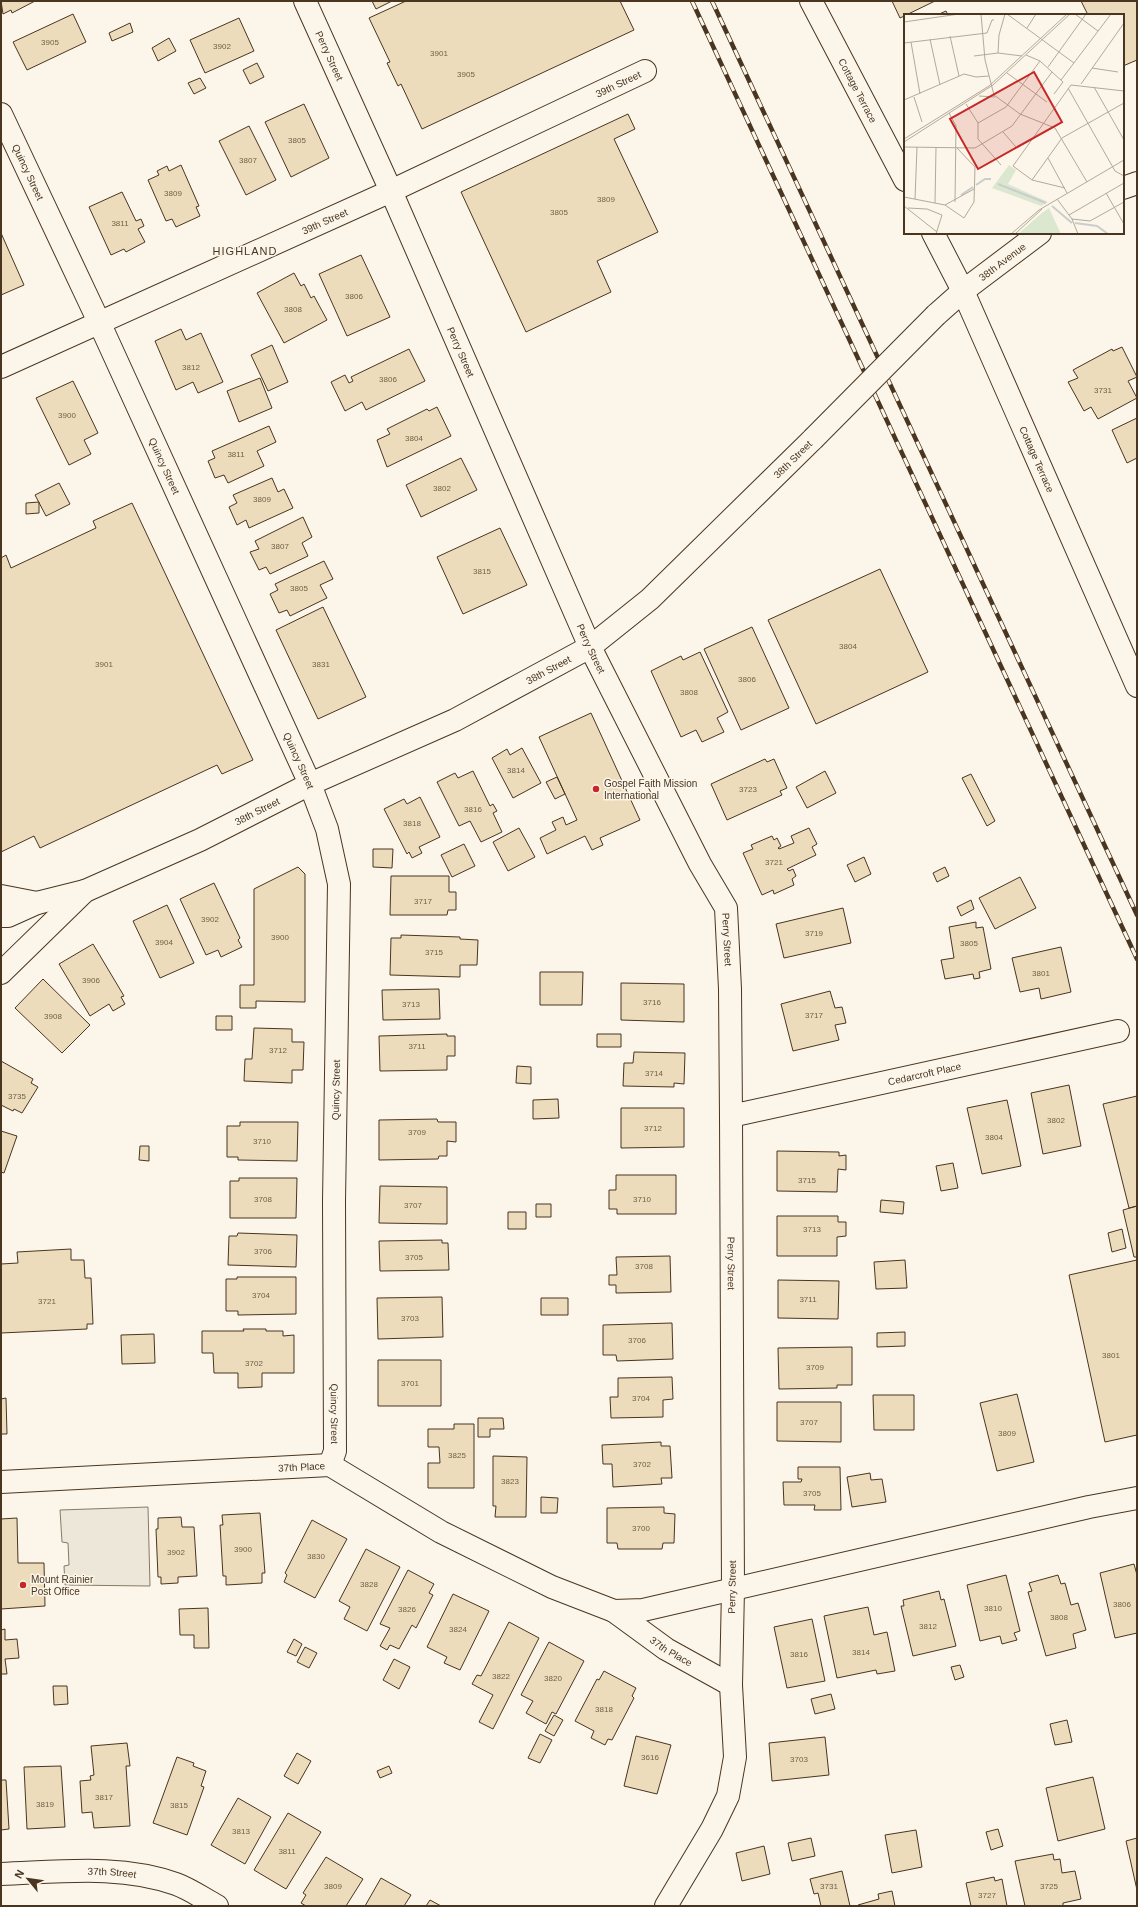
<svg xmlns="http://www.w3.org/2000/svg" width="1138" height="1907" font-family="Arial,sans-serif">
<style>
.parking{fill:#ede7d9;stroke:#887966}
.building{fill:#ecdcbc;stroke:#4a3520}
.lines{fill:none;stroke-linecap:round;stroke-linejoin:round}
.minor-casing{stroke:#4a3520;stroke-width:24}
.secondary-casing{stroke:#4a3520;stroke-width:24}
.primary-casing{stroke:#4a3520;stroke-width:24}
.minor{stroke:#fbf6e9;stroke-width:22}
.secondary{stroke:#fbf6e9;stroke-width:22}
.primary{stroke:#fbf6e9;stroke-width:22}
.rail-casing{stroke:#4a3520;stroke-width:4.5}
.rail{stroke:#fbf6e9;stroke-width:3;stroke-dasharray:9;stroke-linecap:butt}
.secondary-bridge-casing{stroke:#4a3520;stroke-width:24;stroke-linecap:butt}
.secondary-bridge{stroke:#fbf6e9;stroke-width:22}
.poi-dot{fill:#c62828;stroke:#fbf6e9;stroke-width:1.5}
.labels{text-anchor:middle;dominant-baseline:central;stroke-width:3;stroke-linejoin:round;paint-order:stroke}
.number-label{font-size:8px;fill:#725f47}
.street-label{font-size:10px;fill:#4a3520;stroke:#fbf6e9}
.poi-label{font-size:10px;fill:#4a3520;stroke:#fbf6e9;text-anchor:start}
.neighbourhood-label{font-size:11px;letter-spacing:1px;fill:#4a3520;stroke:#fbf6e9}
.inset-river{fill:none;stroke:#c9cecd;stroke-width:2}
.inset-road{fill:none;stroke:#b4a999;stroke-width:1}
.view{fill:#c62828;fill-opacity:0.15;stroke:#c62828;stroke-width:2}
.inset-edge{fill:none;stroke:#4a3520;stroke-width:2}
</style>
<rect width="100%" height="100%" fill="#fbf6e9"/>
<path class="parking" d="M148,1507l2,79 -85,-1 -1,-19 5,-1 -1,-22 -6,-1 -2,-32z"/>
<path class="building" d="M1,1h34l-23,12 -1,-3 -8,4z
M372,1h20l-16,8z
M406,1h214l14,29 -212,99 -21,-45 -3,2 -11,-23 3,-1 -21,-44z
M892,1h43l-35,17z
M1081,1h56v59l-14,6v-51h-35z
M946,11l2,4h-11z
M73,14l13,28 -59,28 -14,-28z
M239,18l15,33 -49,22 -15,-33z
M130,23l3,9 -21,9 -3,-8z
M169,38l7,13 -18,10 -6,-13z
M257,63l7,14 -14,7 -7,-14z
M200,78l6,10 -12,6 -6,-11z
M304,104l25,54 -38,19 -26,-55z
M628,114l7,15 -21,10 44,93 -61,29 14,31 -85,40 -65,-140z
M249,126l27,54 -30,15 -27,-54z
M181,165l18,41 -3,1 4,9 -24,11 -4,-8 -6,2 -18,-41 11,-5 -2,-4 10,-5 2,5z
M122,192l14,29 5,-2 3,7 -6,3 7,13 -19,10 -2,-3 -13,6 -22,-48z
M1,233l23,52 -23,10z
M361,255l29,62 -43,19 -28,-62z
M294,273l7,13 3,-2 7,14 3,-2 13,24 -43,23 -27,-50z
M181,329l5,11 15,-7 22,49 -25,11 -5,-11 -17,8 -21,-49z
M272,345l16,37 -20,9 -17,-36z
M1122,347l15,30 -9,4 9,17 -39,21 -7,-12 -7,4 -16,-29 10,-4 -5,-8 39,-21 1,2z
M409,349l16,32 -59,29 -4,-8 -17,9 -14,-29 14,-7 4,8 4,-2 -2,-4z
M260,378l12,30 -33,14 -12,-31z
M73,381l25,52 -14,7 7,14 -22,11 -33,-67z
M437,407l14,29 -64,31 -10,-27 13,-6 -3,-5 40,-20 2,2z
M1137,418v40l-10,5 -15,-33z
M269,426l7,16 -19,9 7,15 -36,17 -4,-8 -9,3 -7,-17 7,-3 -3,-7z
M461,458l16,32 -56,27 -15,-32z
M272,478l6,14 6,-3 9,19 -44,20 -3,-8 -9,5 -8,-18 8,-4 -4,-8z
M59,483l11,21 -24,12 -11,-21z
M39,502v11l-13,1v-11z
M132,503l121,257 -31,14 -5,-9 -177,83 -6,-12 -33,16v-294l5,-3 5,13 85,-40 -3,-7z
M303,517l9,20 -10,6 6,13 -38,18 -4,-7 -7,3 -9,-18 9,-3 -4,-8z
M500,528l27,57 -64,29 -26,-57z
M324,561l9,18 -13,6 7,13 -37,18 -3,-6 -8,3 -9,-19 8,-4 -3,-6z
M880,569l48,103 -112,52 -48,-104z
M323,607l43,90 -48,22 -42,-89z
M752,627l37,81 -48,22 -37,-81z
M700,652l28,60 -11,6 7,14 -22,10 -6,-12 -15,7 -30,-66 30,-15 2,4z
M591,713l49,107 -40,18 3,7 -11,5 -7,-14 -38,18 -7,-16 16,-8 -4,-8 11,-5 3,8 11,-5 -38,-83z
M522,748l19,35 -28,15 -21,-40 15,-9 3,6z
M765,759l2,3 7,-3 13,29 -7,3 2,4 -55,25 -16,-36z
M473,771l17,35 3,-2 4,7 -4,2 9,19 -21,10 -11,-21 -11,5 -22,-44 18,-9 3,5z
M825,771l11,22 -29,15 -11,-21z
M971,774l24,47 -8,5 -25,-48z
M557,777l8,17 -10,5 -9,-17z
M420,797l20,40 -21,10 3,6 -10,5 -3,-6 -2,2 -23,-45 20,-10 3,5z
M519,828l16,29 -27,14 -15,-29z
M809,828l8,16 -5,3 4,8 -29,14 2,2 4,-2 3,7 -4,3 2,6 -20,9 -1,-4 -11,5 -19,-42 10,-4 -2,-4 21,-9 2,4 3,-2 4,8 -3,2 1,1 15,-6 -3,-7z
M464,844l11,22 -23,11 -11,-22z
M373,849h20l-1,19 -19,-1z
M864,857l7,17 -16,8 -8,-17z
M298,867l7,7v128l-49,-1v7h-16v-23h14v-96z
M945,867l4,9 -12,6 -4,-9z
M391,876h58v16h7v18h-8l-1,5h-57z
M1020,877l16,31 -41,21 -16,-31z
M214,883l26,55 -2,2 4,7 -21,10 -3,-7 -12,5 -26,-56z
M971,900l3,9 -13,7 -4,-9z
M167,905l27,58 -34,15 -27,-57z
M843,908l8,35 -67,15 -8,-34z
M976,922v6l7,-1 8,42 -12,3 1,6 -6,1 -1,-5 -28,5 -4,-19 13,-2 -5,-31z
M401,935l59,2v2l18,1 -1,25h-17v12l-70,-2 1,-37h10z
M93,944l31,52 -3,1 4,7 -12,7 -4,-7 -19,12 -31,-52z
M1061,947l10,45 -30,7 -2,-11 -19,4 -8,-34z
M540,972h43l-1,33h-42z
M43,979l47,46 -28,28 -47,-45z
M621,983l63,1v38l-63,-2z
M439,989l1,30 -57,1 -1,-30z
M830,991l5,17 7,-1 4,16 -11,2 4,15 -46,11 -12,-47z
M216,1016h16v14h-16z
M254,1028l38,1v13h12l-1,28h-11v13l-48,-2 1,-22h7z
M447,1034v2h8v20h-8v14l-67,1 -1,-35z
M597,1034h24v13h-24z
M634,1052l51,1 -1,31 -10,-1v4l-51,-1 1,-23h9z
M1,1061l32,18 -2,4 7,4 -16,26 -8,-4 -1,2 -12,-6z
M517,1066l14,1v17l-15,-1z
M1069,1085l12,61 -38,8 -12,-61z
M1137,1096v110l-8,2 -26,-104z
M558,1099l1,19 -26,1v-19z
M1007,1100l14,66 -39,8 -15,-66z
M621,1108h63v39l-63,1z
M437,1119l1,3h18v20l-9,-1v15h-8l-1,3 -59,1v-40z
M240,1122h58l-1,39 -59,-1v-3h-11v-31h13z
M1,1131l16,5 -13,37 -3,-1z
M140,1146h9v15l-10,-1z
M777,1151l62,1v4l7,-1v15l-8,-1 -1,23 -60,-1z
M953,1163l5,25 -17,3 -5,-25z
M616,1175h60v39h-59v-5h-8v-19h7z
M239,1178h58l-1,40h-66v-37h9z
M380,1186l67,1v37l-68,-1z
M881,1200l23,2 -1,12 -23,-2z
M536,1204h15v13h-15z
M1137,1206v51h-3l-11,-47z
M508,1212h18v17h-18z
M777,1216h61v6h8v14l-9,1v19h-60z
M1122,1229l4,19 -14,4 -4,-19z
M238,1233l59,2 -1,32 -68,-2 1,-29h8z
M442,1240v3h6l1,27 -69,1 -1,-30z
M71,1249v11h13l1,18h6l2,46h-6v5l-86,4v-69l17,-1 -1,-11z
M670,1256l1,36 -55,1v-8h-7v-10h8l-1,-18z
M905,1260l2,28 -31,1 -2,-27z
M1137,1260v175l-32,7 -36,-167z
M237,1277h59v37l-58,1v-4h-12v-32h11z
M778,1280l61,1 -1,38 -60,-1z
M442,1297l1,40 -65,2 -1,-41z
M541,1298h27v17h-27z
M672,1323l1,36 -56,2 -1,-6h-13v-30z
M243,1329h23v2h17v5l11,-1v38h-32v14l-24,1v-15h-24l-1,-20h-11v-22h42z
M905,1332v14l-28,1v-14z
M154,1334l1,29 -33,1 -1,-29z
M852,1347v38h-15v3l-58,1 -1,-41z
M378,1360h63v46h-63z
M672,1377l1,22 -10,1v17l-52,1 -1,-21h8v-19z
M1017,1394l17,68 -37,9 -17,-68z
M873,1395h41v35h-40z
M6,1398l1,36h-6v-35z
M777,1402h64v40l-64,-1z
M478,1418h25l1,11h-14v8h-12z
M454,1424h20v64h-46v-25h12l-1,-16h-11v-18h26z
M661,1442v4h9l2,32h-11l1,6 -49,3 -1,-23h-9l-1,-19z
M493,1456l34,1 -1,60h-31l1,-11h-3z
M798,1467h42l1,43h-27l1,-5h-31l-1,-23h18l1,-3h-4z
M870,1473l1,7 11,-1 4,23 -34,5 -5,-30z
M541,1497l17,1 -1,15h-16z
M664,1507v6l11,1 -1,29h-11l-1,6h-44l-1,-6h-10v-35z
M260,1513l5,60h-3v10l-36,2v-9h-3l-3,-51h3l-1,-10z
M181,1517l1,10h12l3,49 -19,1v6l-17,1v-7h-3l-2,-48h2v-11z
M17,1518l1,45h26l1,43 -44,3v-90z
M312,1520l35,19 -32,59 -31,-16 3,-7 -2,-2z
M366,1549l34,18 -33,64 -23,-12 6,-12 -11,-6z
M1134,1564l3,11v58l-22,5 -15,-65z
M408,1570l26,14 -5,9 4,2 -17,33 -4,-3 -13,24 -9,-4 -3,5 -7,-4 10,-18 -10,-4z
M1006,1575l14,56 -6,2 3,7 -15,4 -2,-8 -20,5 -13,-56z
M1058,1575l3,9 4,-1 6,22 7,-2 8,27 -13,4 3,14 -30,8 -18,-64 4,-1 -3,-8z
M939,1591l2,9 3,-1 12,47 -43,10 -12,-50h3l-1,-6z
M453,1594l36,17 -29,59 -16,-7 3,-6 -20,-10z
M868,1607l6,28 13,-3 8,39 -18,3 -1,-4 -39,8 -13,-62z
M208,1608l1,40h-15v-13h-14l-1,-26z
M812,1619l13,62 -38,7 -13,-61z
M509,1622l30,16 -46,91 -14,-7 14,-27 -21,-11 5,-9 4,1z
M5,1629v11l12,-1 2,19 -14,1 2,15h-6v-44z
M294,1639l8,5 -6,12 -9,-4z
M549,1642l35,19 -28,53 -4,-2 -6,12 -20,-11 7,-12 -12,-6z
M305,1647l12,6 -8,15 -12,-6z
M394,1659l16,8 -11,22 -16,-9z
M960,1665l4,12 -9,3 -4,-13z
M604,1671l32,17 -4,8 2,2 -22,42 -4,-1 -3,6 -14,-7 3,-7 -19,-10 22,-42 2,1z
M53,1686h14l1,18 -14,1z
M831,1694l4,15 -20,5 -4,-15z
M554,1715l9,5 -9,16 -9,-5z
M1067,1720l5,22 -17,3 -5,-21z
M540,1734l12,6 -12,23 -12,-5z
M636,1736l35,9 -14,49 -33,-8z
M825,1737l4,38 -57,6 -3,-38z
M127,1743l3,23h-4l4,60 -36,2 -2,-16 -10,1 -2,-32 11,-1 -1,-4 4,-1 -3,-29z
M297,1753l14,8 -13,23 -14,-8z
M177,1757l17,6 -1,3 13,5 -5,15 3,1 -17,48 -34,-12z
M61,1766l4,61 -38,2 -3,-62z
M389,1766l3,7 -12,5 -3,-7z
M1093,1777l12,52 -47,12 -12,-53z
M1,1780h5l3,49 -8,1z
M238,1798l33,19 -26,47 -34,-19z
M288,1813l33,19 -35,57 -32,-19z
M998,1829l5,17 -12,4 -5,-18z
M916,1830l6,37 -30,6 -7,-38z
M811,1838l4,18 -23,5 -4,-18z
M1137,1838v52l-11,-49z
M764,1846l6,28 -28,7 -6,-28z
M1053,1854l1,6 6,-1 2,14 13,-2 6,28 -18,4v3h-38l-10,-45z
M326,1857l37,22 -17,27h-40l-5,-3 5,-8 -3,-2z
M842,1871l8,35h-29l-3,-13 -4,1 -4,-15z
M994,1877l1,4 7,-2 5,27h-36l-5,-23z
M381,1878l30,17 -7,11h-39z
M892,1891l3,15h-37v-1l21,-6 -1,-5z
M430,1900l11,6h-15z"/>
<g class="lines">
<g class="minor-casing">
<g id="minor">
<path id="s1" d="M305,1l86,190 199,456 110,217 26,44 4,81 1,127 2,473 -2,96 4,72 -7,39 -16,33 -46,77"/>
<path id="s2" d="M811,1l94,179"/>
<path id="s3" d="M1,114l98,208 211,462 17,45 12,55 -5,317 1,250 -5,14"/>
<path id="s4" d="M933,233l30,58 174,395"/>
<path id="s5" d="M1,367l390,-176 254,-120"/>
<path id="s6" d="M731,1116l387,-85"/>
<path id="s7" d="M1,1482l329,-17 111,67 111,55 62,24 29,-1 446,-103 48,-9"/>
<path id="s8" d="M614,1611l52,38 65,36"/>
<path id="s9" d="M1,1874c58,-2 120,-10 175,10 14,5 28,15 41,22"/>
</g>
</g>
<g class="secondary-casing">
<g id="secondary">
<path d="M1123,188l14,-5"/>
<path id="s10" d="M936,315l27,-24 77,-58"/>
<path d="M1,896l36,7"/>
<path id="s11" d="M1,916h7l29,-13 48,-12 115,-51 110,-56 145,-64 135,-73 60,-48 163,-160"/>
</g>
</g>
<g class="primary-casing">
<path id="primary" d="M1,973l84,-82"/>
</g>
<use href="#minor" class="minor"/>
<use href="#secondary" class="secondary"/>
<use href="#primary" class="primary"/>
<g class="rail-casing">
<path id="rail" d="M692,1l445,958
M712,1l425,914"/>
</g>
<use href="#rail" class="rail"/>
<g class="secondary-bridge-casing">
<path id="secondary-bridge" d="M813,439l123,-124"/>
</g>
<use href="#secondary-bridge" class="secondary-bridge"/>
</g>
<g class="poi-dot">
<circle cx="596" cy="789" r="4"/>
<circle cx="23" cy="1585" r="4"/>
</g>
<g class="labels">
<g class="number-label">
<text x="50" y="42">3905</text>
<text x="222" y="46">3902</text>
<text x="439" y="53">3901</text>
<text x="466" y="74">3905</text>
<text x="297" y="140">3805</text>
<text x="248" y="160">3807</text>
<text x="173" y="193">3809</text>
<text x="606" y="199">3809</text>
<text x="559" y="212">3805</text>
<text x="120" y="223">3811</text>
<text x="354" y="296">3806</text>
<text x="293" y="309">3808</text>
<text x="191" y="367">3812</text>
<text x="388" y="379">3806</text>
<text x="1103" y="390">3731</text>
<text x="67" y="415">3900</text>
<text x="414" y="438">3804</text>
<text x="236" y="454">3811</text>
<text x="442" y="488">3802</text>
<text x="262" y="499">3809</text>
<text x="280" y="546">3807</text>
<text x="482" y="571">3815</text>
<text x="299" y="588">3805</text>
<text x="848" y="646">3804</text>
<text x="104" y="664">3901</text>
<text x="321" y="664">3831</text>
<text x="747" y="679">3806</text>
<text x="689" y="692">3808</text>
<text x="516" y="770">3814</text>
<text x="748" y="789">3723</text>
<text x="473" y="809">3816</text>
<text x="412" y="823">3818</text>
<text x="774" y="862">3721</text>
<text x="423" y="901">3717</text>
<text x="210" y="919">3902</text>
<text x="814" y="933">3719</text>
<text x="280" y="937">3900</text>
<text x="164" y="942">3904</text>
<text x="969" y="943">3805</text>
<text x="434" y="952">3715</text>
<text x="1041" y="973">3801</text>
<text x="91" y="980">3906</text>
<text x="652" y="1002">3716</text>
<text x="411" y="1004">3713</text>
<text x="814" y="1015">3717</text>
<text x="53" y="1016">3908</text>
<text x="417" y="1046">3711</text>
<text x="278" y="1050">3712</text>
<text x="654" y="1073">3714</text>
<text x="17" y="1096">3735</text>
<text x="1056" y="1120">3802</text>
<text x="653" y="1128">3712</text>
<text x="417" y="1132">3709</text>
<text x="994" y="1137">3804</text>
<text x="262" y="1141">3710</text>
<text x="807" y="1180">3715</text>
<text x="263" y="1199">3708</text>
<text x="642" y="1199">3710</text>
<text x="413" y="1205">3707</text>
<text x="812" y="1229">3713</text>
<text x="263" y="1251">3706</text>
<text x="414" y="1257">3705</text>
<text x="644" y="1266">3708</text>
<text x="261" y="1295">3704</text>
<text x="808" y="1299">3711</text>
<text x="47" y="1301">3721</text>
<text x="410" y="1318">3703</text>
<text x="637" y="1340">3706</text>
<text x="1111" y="1355">3801</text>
<text x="254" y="1363">3702</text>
<text x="815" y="1367">3709</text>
<text x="410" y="1383">3701</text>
<text x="641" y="1398">3704</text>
<text x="809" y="1422">3707</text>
<text x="1007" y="1433">3809</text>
<text x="457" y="1455">3825</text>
<text x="642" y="1464">3702</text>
<text x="510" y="1481">3823</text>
<text x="812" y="1493">3705</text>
<text x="641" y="1528">3700</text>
<text x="243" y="1549">3900</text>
<text x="176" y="1552">3902</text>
<text x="316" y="1556">3830</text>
<text x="369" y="1584">3828</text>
<text x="1122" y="1604">3806</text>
<text x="993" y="1608">3810</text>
<text x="407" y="1609">3826</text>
<text x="1059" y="1617">3808</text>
<text x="928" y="1626">3812</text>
<text x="458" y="1629">3824</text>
<text x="861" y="1652">3814</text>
<text x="799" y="1654">3816</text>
<text x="501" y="1676">3822</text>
<text x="553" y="1678">3820</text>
<text x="604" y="1709">3818</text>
<text x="650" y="1757">3616</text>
<text x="799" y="1759">3703</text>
<text x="104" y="1797">3817</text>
<text x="45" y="1804">3819</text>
<text x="179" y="1805">3815</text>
<text x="241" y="1831">3813</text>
<text x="287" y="1851">3811</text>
<text x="333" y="1886">3809</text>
<text x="829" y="1886">3731</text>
<text x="1049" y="1886">3725</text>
<text x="987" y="1895">3727</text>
</g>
<g class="street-label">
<text stroke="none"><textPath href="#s1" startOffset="60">Perry Street</textPath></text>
<text stroke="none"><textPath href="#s5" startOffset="679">39th Street</textPath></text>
<text stroke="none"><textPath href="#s2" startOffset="101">Cottage Terrace</textPath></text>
<text stroke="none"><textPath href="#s3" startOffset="64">Quincy Street</textPath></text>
<text stroke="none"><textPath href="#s5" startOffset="355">39th Street</textPath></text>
<text stroke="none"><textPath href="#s10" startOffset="85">38th Avenue</textPath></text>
<text stroke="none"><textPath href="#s1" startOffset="384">Perry Street</textPath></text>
<text stroke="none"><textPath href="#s11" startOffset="926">38th Street</textPath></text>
<text stroke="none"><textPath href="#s4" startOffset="249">Cottage Terrace</textPath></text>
<text stroke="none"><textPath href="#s3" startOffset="388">Quincy Street</textPath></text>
<text stroke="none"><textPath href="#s1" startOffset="708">Perry Street</textPath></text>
<text stroke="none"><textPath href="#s11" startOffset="602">38th Street</textPath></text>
<text stroke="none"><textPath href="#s3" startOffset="712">Quincy Street</textPath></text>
<text stroke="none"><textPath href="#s11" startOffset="278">38th Street</textPath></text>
<text stroke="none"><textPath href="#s1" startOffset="1032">Perry Street</textPath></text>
<text stroke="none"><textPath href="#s6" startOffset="198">Cedarcroft Place</textPath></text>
<text transform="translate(336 1090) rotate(-89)">Quincy Street</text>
<text stroke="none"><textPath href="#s1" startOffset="1356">Perry Street</textPath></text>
<text stroke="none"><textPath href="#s3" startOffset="1372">Quincy Street</textPath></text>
<text stroke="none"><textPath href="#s7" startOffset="301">37th Place</textPath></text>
<text transform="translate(732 1587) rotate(-89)">Perry Street</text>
<text stroke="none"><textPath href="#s8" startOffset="70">37th Place</textPath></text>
<text stroke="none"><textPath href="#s9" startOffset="111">37th Street</textPath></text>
</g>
<g class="poi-label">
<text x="604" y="783">Gospel Faith Mission<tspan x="604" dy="12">International</tspan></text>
<text x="31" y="1579">Mount Rainier<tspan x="31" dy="12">Post Office</tspan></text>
</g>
<g class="neighbourhood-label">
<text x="245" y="251">HIGHLAND</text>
</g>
</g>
<g transform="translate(904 14)">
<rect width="220" height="220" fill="#fbf6e9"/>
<path d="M105,151l7,5 -8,14 40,18 -7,4 -49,-18zM145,194l12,26h-43l24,-21z" fill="#dce7d0"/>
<path class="inset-river" d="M94,170l48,19M72,171l9,-6h6M57,181l12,-8M148,192l20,17M171,209l22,3 11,8"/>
<path class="inset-road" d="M77,0l4,46 9,35 26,19 35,14 32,54M103,0l67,49M171,0l23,17M0,8l55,-8M123,14l9,-14M46,22l9,40M26,25l10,46M7,28l9,52M0,29l83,-10 5,-13h2M94,39l1,-18 6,-21M122,41l14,6 23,21 -9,12M70,42l24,-3 24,3M144,53l38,-53M188,54l26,4M103,59l40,29M157,66l50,-66M177,70l43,-61M190,73l30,53M164,74l47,83 9,5M75,82l16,1M10,83l8,25M0,86l60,-26 12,3 13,-1M62,90l12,19v16l23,26M45,99l7,13 -1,76M74,109l28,-16 34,-46M99,118l13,15M0,125l85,-53 78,-72M0,128l89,-57 77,-71M0,133l71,1 37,-22 40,-54M144,144l19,35M128,166l30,-42 62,-35M161,174l-33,-8 -19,-14 58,-81 53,6M202,179l18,31M0,183l41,8 19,13 10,-16 1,-35 -18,-19M11,185l2,-52M153,185l15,20 6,15M31,189l1,-56M41,191l29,-16M0,192l33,26M4,194l19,1 15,6 -6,19M165,201l55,-32M168,205l18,2 34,-19M107,220l28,-24 85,-50M111,220l27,-25"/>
<path class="view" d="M130,58l28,50 -84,47 -28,-50z"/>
<rect width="220" height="220" class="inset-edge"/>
</g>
<rect width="1138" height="1907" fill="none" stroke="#4a3520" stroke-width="4"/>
<g transform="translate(28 1879) rotate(299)" stroke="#fbf6e9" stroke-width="3" paint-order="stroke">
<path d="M0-3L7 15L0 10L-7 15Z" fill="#4a3520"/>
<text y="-6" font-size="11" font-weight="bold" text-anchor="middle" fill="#4a3520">N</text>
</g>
</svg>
